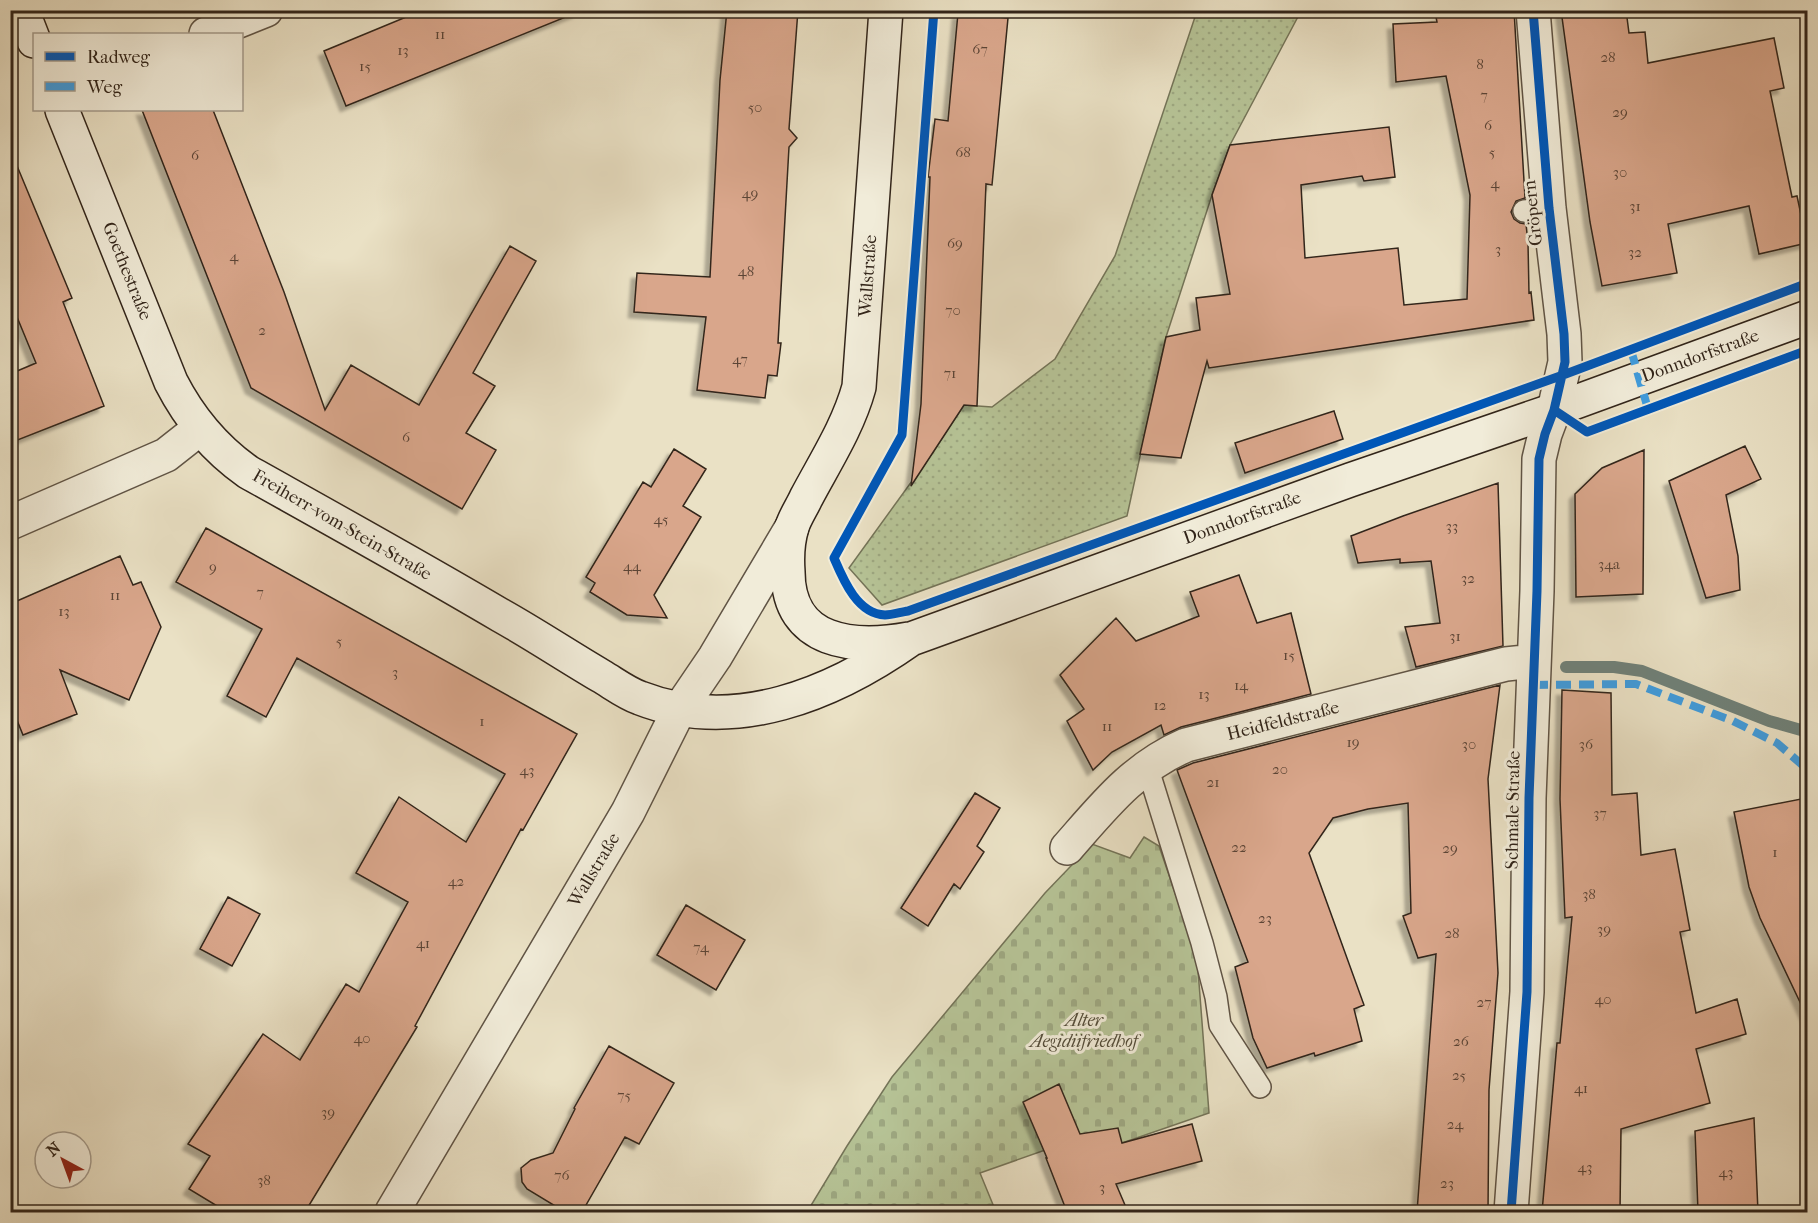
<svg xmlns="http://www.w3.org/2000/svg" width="1818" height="1223" font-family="'IM FELL French Canon',serif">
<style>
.grass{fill:url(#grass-dots);stroke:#747458;stroke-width:1.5}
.cemetery{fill:url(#cemetery-stones);stroke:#747458;stroke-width:1.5}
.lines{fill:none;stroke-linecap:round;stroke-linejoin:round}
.stream{stroke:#6f8078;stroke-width:12}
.building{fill:#d9a68b;stroke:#32251a;stroke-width:1.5;filter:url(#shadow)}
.service-casing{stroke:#605445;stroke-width:24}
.minor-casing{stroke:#605445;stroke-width:36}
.secondary-casing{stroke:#32251a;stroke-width:36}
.service{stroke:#f1ecd9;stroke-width:21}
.minor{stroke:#f1ecd9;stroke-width:33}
.secondary{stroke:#f1ecd9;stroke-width:33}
.quiet{stroke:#3e9cdf;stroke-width:8;stroke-dasharray:15 8;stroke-linecap:butt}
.cycleway-casing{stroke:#f1ecd9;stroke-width:13}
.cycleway{stroke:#0057b8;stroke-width:9}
.labels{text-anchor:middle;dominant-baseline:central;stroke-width:6;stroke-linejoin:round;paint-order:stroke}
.number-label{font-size:15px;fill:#5c4536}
.street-label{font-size:18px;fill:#32251a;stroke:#f1ecd9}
.park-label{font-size:18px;font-style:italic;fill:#534c39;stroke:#f1ecd9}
</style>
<defs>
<pattern id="grass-dots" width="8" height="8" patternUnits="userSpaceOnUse" patternTransform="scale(1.5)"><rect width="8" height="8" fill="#b6c396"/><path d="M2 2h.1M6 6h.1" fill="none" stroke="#9da781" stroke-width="1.8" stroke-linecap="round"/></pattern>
<pattern id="cemetery-stones" width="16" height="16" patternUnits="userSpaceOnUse" patternTransform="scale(1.5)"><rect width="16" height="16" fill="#b6c396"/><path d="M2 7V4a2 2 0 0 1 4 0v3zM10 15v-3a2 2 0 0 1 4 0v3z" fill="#9da781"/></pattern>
<filter id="shadow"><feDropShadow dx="-5.5" dy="5.5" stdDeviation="1.5" flood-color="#0004"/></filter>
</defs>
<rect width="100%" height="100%" fill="#eae1c5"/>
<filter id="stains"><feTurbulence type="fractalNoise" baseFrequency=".00333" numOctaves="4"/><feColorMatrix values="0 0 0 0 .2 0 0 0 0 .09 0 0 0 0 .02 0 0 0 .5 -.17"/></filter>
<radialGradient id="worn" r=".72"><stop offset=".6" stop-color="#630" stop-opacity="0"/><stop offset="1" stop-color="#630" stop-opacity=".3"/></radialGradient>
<path class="grass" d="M1197,11h104l-71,134 -18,50 -46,142 -39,179 -245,89 -33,-37 84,-116 31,-47 28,2 63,-48 60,-103z"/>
<path class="cemetery" d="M1144,837l15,9 38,111 12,156 -87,30 -74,6 -68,24 16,39h-189l40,-66 45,-69 153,-184 47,-49 38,14z"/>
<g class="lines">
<path class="stream" d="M1566,667h48l28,4 127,50 39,11"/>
</g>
<path class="building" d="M423,10h155v2l-232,94 -22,-55z
M727,10h71l-9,119 8,9 -8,9 -11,196h3l-4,33 -9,-1 -3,23 -68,-8 9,-73 -72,-5 3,-39 73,4 10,-197z
M1471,10h43l11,188 -9,3 -5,11 3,7 6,4 6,1 2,19 1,50 2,-1 3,28 -325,48 -2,-7 -26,97 -41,-4 26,-117 34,-7 -4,-32 34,-4 -18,-99 18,-50 159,-18 6,50 -31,4 -2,-5 -61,9 4,73 93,-10 6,57 63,-6 3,-104 -24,-119 -50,6 -3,-58 44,-2 -1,-5z
M1561,10h65l3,23 16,-1 3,31 126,-25 10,50 -14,3 22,106 5,-1 10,47 -48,11 -10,-48 -81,18 9,49 -75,13 -12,-64z
M958,13l50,5 -16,167 -6,-1 -9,222 -13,-1 -53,81 10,-82 9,-227h-2l7,-58 13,2z
M142,110h71l71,182 41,118 26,-45 68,40 91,-159 26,15 -63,112 22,13 -29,47 30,17 -34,59 -211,-121z
M10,149l62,149 -9,4 41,104 -94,37v-69l26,-11 -26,-63z
M1334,411l9,28 -98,34 -10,-30z
M1745,446l16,33 -35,16 12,61 2,34 -34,8 -37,-117z
M674,449l32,20 -23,37 18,11 -47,78 13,23 -40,-3 -37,-23 5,-9 -9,-6 57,-95 8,5z
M1644,450l-1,144 -67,3 -1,-103 27,-26z
M1498,483l5,163 -87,21 -11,-40 35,-4 -9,-62 -31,2v-4l-42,4 -7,-27 52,-20z
M206,528l371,206 -54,96 -2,-1 -106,197 2,1 -112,185h-78l-38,-23 21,-33 -22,-12 75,-110 37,26 46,-76 13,8 49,-90 -52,-29 43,-76 67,45 39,-68 -208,-116 -31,59 -39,-21 35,-67 -86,-47z
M120,556l13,29 8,-3 20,45 -32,73 -69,-30 17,44 -54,21 -13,-32v-99z
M1239,575l18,48 34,-10 20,81 -130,33 -17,8 -3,-10 -49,27 -19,18 -26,-49 17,-12 -24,-34 56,-57 20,23 63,-25 -9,-24z
M1500,685l-12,94 10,194 -9,117 -1,122h-71l19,-258 -18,4 -15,-42 8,-3 -3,-110 -40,6 -35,9 -24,35 55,152 -10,4 8,32 -47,15 -1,-3 -47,15 -14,-30 -18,-71 13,-5 -71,-192 16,-7z
M1562,690l49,3 1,102 25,-2 4,62 34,-6 15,81 -10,2 16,81 41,-14 9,35 -50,15 14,54 -89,26 -1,83h-78l15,-169h3l12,-126 -7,1 -5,-119z
M975,793l25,15 -23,38 7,6 -24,37 -6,-5 -26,42 -27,-18z
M1801,799l7,31v189l-48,-101 -11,-31 -15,-75z
M228,897l32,17 -28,52 -32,-17z
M686,905l59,35 -29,50 -59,-35z
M609,1046l65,37 -35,61 -14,-7 -43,75h-17l-38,-23 -5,-7 -1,-14 10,-8 22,-7 22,-44 -1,-1z
M1059,1084l21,50 38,-6 4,15 70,-19 10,37 -86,23 12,28h-61l-21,-54h1l-24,-56z
M1754,1118l4,94h-60l-3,-81z"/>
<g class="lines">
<g class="service-casing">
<path id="service" d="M1524,211l25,-3
M1147,766l55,177 14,54 4,28 40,62"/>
</g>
<g class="minor-casing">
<path id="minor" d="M206,34l60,-24
M10,523l156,-68 33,-26
M1067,848c37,-42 66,-80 119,-103l320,-81 28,-3
M392,1212l236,-400 51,-102 36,-53 77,-130
M1511,1212l16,-220 2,-194 8,-207 2,-132 6,-25 9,-24 11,-48 -1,-28 -15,-126 -16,-198"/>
</g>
<g class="secondary-casing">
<path id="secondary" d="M22,10l12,31
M886,10l-27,377c-11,40 -34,75 -53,111 -4,9 -11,19 -14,29 -4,13 -5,31 -4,45 0,72 66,77 121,67
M62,110l109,272c19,37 43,66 77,90 84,47 169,94 252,143 34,19 67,41 101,61 12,7 25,17 39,22 95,37 193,-4 271,-59l439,-159 204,-70 254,-93"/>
</g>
<use href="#service" class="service"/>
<use href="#minor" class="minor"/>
<use href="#secondary" class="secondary"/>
<path class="quiet" d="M1631,350l17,59
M1533,685l103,-1 97,37 44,22 31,27"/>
<g class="cycleway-casing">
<path id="cycleway" d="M934,10l-32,425 -68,123c9,21 23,56 51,57 7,0 16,-3 23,-4l655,-236 245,-92
M1554,410l33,22 221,-82
M1511,1212l16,-220 2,-194 8,-207 2,-132 6,-25 9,-24 11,-48 -1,-28 -15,-126 -16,-198"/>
</g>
<use href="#cycleway" class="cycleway"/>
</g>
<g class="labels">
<g class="number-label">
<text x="440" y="34">11</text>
<text x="980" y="49">67</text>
<text x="403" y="50">13</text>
<text x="1608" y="57">28</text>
<text x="1480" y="64">8</text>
<text x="365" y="66">15</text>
<text x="1484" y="95">7</text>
<text x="755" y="107">50</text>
<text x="1620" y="112">29</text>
<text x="1488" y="125">6</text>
<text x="963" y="152">68</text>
<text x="1492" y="152">5</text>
<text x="195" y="155">6</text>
<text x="1620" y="172">30</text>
<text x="1495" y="183">4</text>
<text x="750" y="193">49</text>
<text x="1635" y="206">31</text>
<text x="955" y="243">69</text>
<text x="1498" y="249">3</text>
<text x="1635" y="252">32</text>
<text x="234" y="256">4</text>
<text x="746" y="271">48</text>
<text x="953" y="310">70</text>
<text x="262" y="330">2</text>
<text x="740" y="359">47</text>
<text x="950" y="373">71</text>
<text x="406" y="437">6</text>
<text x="661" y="519">45</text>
<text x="1452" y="526">33</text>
<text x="1609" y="564">34a</text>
<text x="632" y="566">44</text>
<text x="213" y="567">9</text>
<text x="1468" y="578">32</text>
<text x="260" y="592">7</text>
<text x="115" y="595">11</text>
<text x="64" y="611">13</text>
<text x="1455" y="636">31</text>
<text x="339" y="641">5</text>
<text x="1289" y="655">15</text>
<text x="395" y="672">3</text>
<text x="1241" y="685">14</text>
<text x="1204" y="694">13</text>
<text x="1160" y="705">12</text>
<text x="482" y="721">1</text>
<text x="1107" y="726">11</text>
<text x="1353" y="742">19</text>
<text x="1469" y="744">30</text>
<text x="1586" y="744">36</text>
<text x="1280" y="769">20</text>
<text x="527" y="770">43</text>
<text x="1213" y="782">21</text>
<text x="1600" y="813">37</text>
<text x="1239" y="847">22</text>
<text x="1450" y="848">29</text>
<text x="1775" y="852">1</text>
<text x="456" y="881">42</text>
<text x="1589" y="894">38</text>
<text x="1265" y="918">23</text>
<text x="1604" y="929">39</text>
<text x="1452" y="933">28</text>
<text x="423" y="943">41</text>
<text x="701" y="947">74</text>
<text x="1603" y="999">40</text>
<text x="1484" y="1002">27</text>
<text x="362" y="1038">40</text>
<text x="1461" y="1041">26</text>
<text x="1459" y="1075">25</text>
<text x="1581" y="1088">41</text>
<text x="624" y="1095">75</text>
<text x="328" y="1112">39</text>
<text x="1455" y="1124">24</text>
<text x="1585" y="1167">43</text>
<text x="1726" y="1172">43</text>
<text x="562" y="1175">76</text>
<text x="264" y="1180">38</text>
<text x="1447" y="1183">23</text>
<text x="1102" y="1187">3</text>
</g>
<g class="street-label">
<text transform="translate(1533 213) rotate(-96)">Gröpern</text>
<text transform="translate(127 271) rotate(68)">Goethestraße</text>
<text transform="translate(868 276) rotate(-86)">Wallstraße</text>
<text transform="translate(1700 356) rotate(-20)">Donndorfstraße</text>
<text transform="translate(1242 518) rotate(-20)">Donndorfstraße</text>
<text transform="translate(342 525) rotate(30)">Freiherr-vom-Stein-Straße</text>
<text transform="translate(1283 721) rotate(-14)">Heidfeldstraße</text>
<text transform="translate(1513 810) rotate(-89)">Schmale Straße</text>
<text transform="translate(594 870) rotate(-59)">Wallstraße</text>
</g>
<g class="park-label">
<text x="1084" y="1020">Alter<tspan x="1084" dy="21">Aegidiifriedhof</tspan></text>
</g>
</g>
<rect width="1818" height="1223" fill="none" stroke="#eae1c5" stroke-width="36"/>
<rect x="12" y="12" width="1794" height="1199" fill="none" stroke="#32251a" stroke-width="3"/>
<rect x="18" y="18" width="1782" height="1187" fill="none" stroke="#32251a" stroke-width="1.5"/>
<rect x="33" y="33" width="210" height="78" fill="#f1ecd9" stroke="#a59c8d" stroke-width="1.5"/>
<rect x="45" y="52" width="30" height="9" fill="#0057b8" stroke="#a59c8d" stroke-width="1.5"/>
<text x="87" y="63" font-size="18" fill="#32251a">Radweg</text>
<rect x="45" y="82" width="30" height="9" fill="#3e9cdf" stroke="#a59c8d" stroke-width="1.5"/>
<text x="87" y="93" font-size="18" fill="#32251a">Weg</text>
<g transform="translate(63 1160) rotate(319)"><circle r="28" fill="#f1ecd9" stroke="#a59c8d" stroke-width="1.5"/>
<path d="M0-4.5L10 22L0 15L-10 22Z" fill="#8f2418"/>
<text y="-9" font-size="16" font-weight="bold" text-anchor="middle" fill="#32251a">N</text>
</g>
<rect width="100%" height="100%" filter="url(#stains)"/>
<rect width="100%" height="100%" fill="url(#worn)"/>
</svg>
